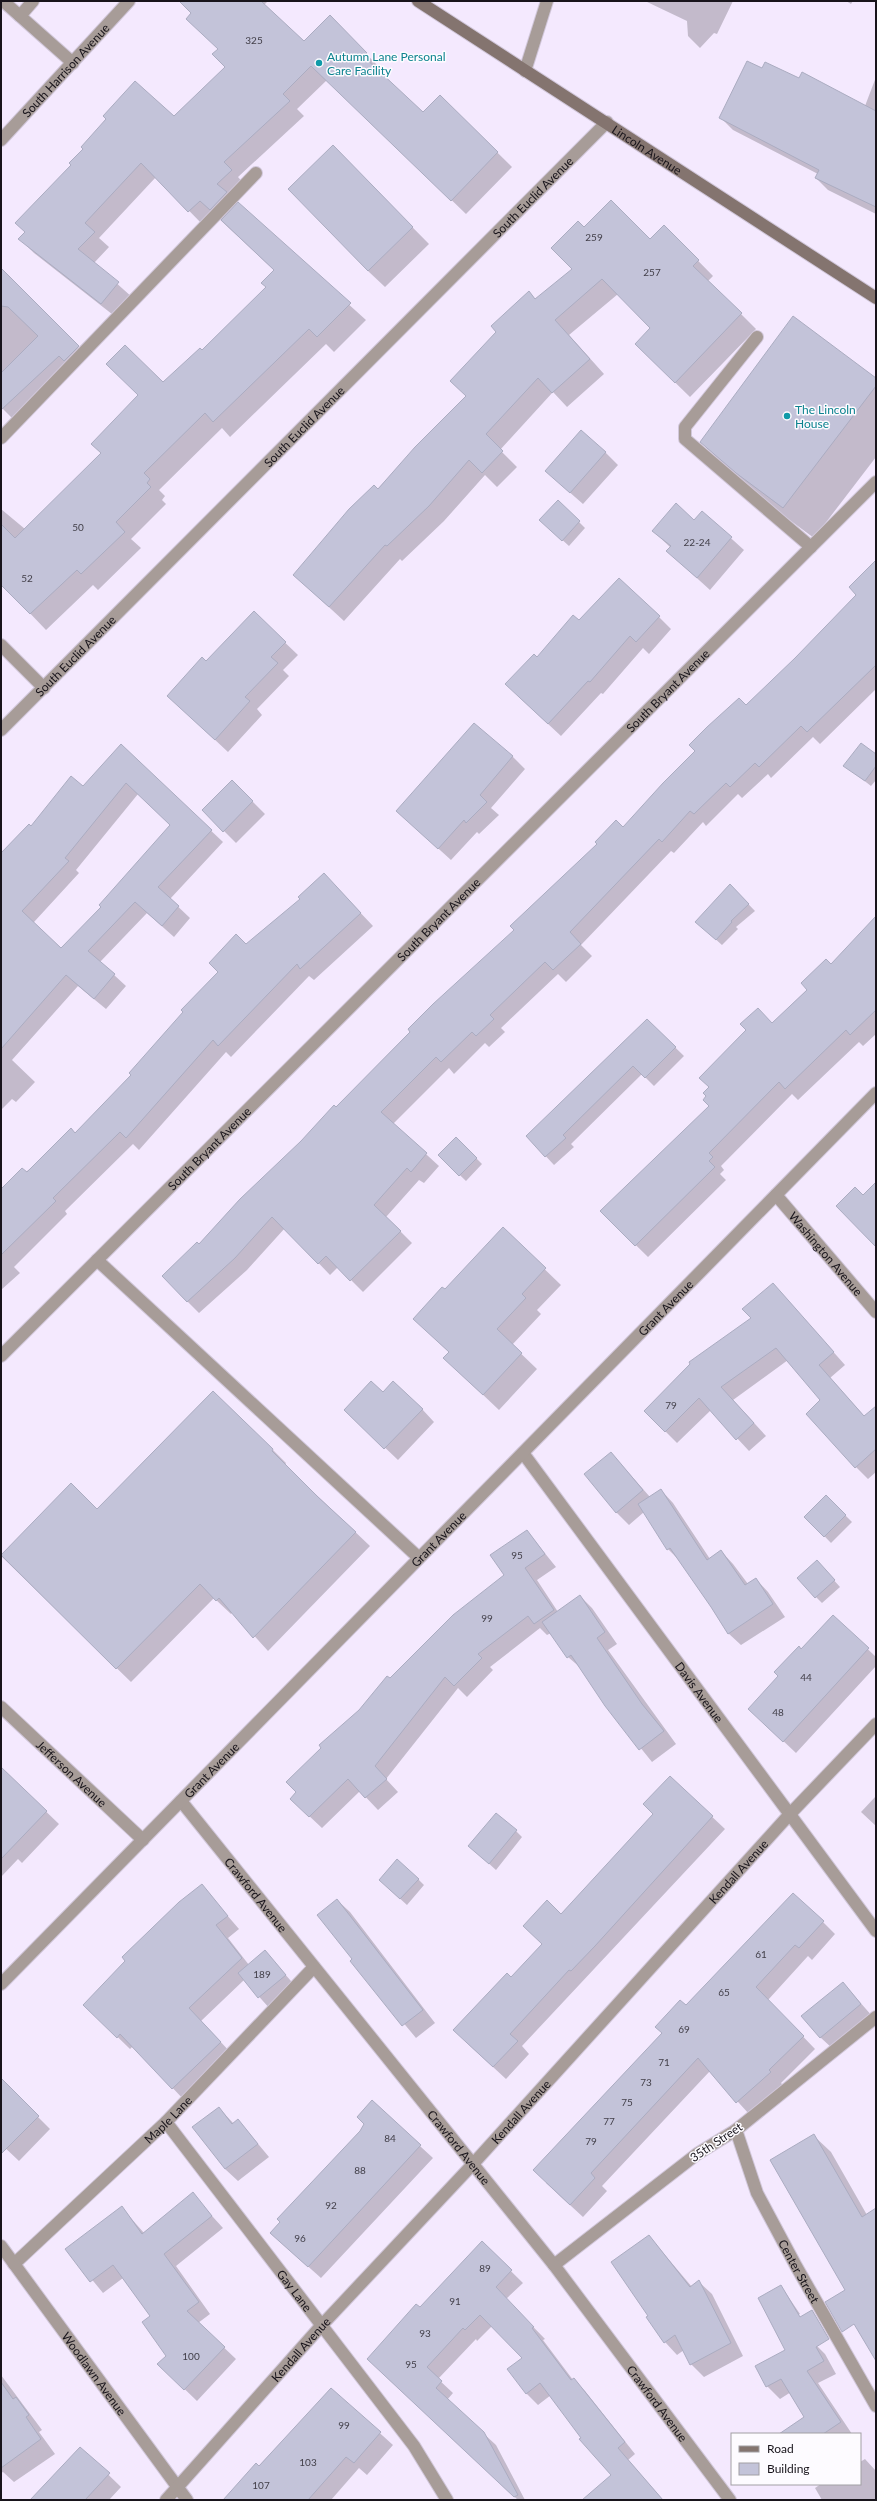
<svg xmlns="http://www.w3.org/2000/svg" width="877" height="2501" font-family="Lato,sans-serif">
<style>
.shadow{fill:#0003}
.building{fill:#c3c3d9;stroke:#abacc1;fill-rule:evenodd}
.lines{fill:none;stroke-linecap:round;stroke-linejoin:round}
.lane-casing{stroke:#d1c7da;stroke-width:14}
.street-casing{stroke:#d1c7da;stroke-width:14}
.secondary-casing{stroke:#d1c7da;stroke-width:14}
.lane{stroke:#a79c98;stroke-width:12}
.street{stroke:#a79c98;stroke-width:12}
.secondary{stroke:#84746f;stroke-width:12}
.culture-dot{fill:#0f9aa8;stroke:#fdfbff;stroke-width:1.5}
.labels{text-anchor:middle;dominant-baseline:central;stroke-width:3;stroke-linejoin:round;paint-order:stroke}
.number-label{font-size:10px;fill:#43404a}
.culture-label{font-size:12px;fill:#0d838f;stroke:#fdfbff;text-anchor:start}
.street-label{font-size:12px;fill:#18141b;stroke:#fdfbff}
</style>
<rect width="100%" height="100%" fill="#f4e9fe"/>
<path class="shadow" d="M192,1h76l-4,4 40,37 40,-11 36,37 -2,3 45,42 17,-17 72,71 -46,47 -139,-134 -30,29 7,7 -66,61 8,9 -14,13 134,121 -32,32 -8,-8 -96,93 -8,-9 -63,62 6,6 -3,4 4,4 -35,35 10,9 -43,42 -5,-5 -47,45 -45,-47v-74l24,20 77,-75 61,-70 39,-33 65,-63 8,-17 -60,-56 -11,11 -48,-49 -57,61 10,9 -15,16 39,35 -16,20 -83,-65 -14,-14 154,-122 52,-50 -7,-18 -26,-36z
M645,1h88l-16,33 -3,-1 -14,15 -12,-12 -1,-15z
M846,1h7l-2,3z
M762,69l37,10 66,27 11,-29v137l-48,-24 -12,-12 2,-4 -85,-44 -12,-12z
M349,163l80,81 -44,43 -17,-16z
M664,226l49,50 -5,5 48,48 -66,68 -39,-38 1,-31 -34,-34 -49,41 35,39 -37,33 -14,-15 -53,58 17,17 -20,20 -12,-12 -41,46 -42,40 -2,-2 -56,62 -50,-46 173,-178 30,-65 32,-40 7,8 37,-31 11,-41 66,12z
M1,270l82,82 -69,68 -13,-13z
M876,379v78l-62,81 -46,-34 -36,-31 -31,-31z
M605,452l13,13 -35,39 -24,-21z
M558,501l27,27 -16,18 -22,-20z
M702,512l42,38 -34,40 -43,-39 4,-3 -18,-17 42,-10z
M876,561v128l-56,55 -7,-7 -42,41 -3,-4 -26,24 -4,-4 -32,32 -3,-4 -29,31 -3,-2 -90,94 11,11 -26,26 -8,-8 -57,54 4,4 -16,15 -4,-4 -31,31 -5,-6 -56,56 46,42 -15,17 -5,-3 -33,37 26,26 -49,49 -25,-25 -8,8 -45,-47 -38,42 -48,43 -12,-12 12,-55 317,-316 107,-101 173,-170 62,-64z
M254,613l44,42 -15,15 6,6 -32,33 5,6 -34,37 -60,-56 38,-34z
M659,617l12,12 -22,25 -6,-6 -40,46 -2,-1 -40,43 -42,-39 18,-39 42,-37z
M121,746l102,96 -53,57 20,19 -16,19 -27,-24 -47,49 26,24 -20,23 -28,-23 -66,74 23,22 -19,20 -4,-3 -11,11v-110l60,-51 41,-42 69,-82 -33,-31 -62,76 3,3 -78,85v-103l30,-28 52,-40z
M876,755v25l-5,6 -26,-20z
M512,756l13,13 -34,39 8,7 -20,19 -2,-2 -26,28 -41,-37z
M232,781l33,33 -29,29 -33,-33z
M730,885l25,26 -19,16 2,2 -16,16 -19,-17z
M336,887l37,39 -59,54 -5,-4 -78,81 -5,-5 -87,98 -6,-6 -68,67 2,3 -53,53 6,6 -19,17v-99l74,-57 57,-59 114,-129z
M876,922v112l-13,12 -4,-4 -61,58 -6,-6 -71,72 3,4 -4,4 6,6 -78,77 -47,-46 109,-105 62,-82z
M647,1020l37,36 -30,30 -12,-12 -71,70 3,3 -20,18 -27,-29z
M456,1138l26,26 -16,17 -27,-26z
M503,1229l58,56 -24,25 4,4 -29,31 25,24 -38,41 -38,-36 -11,-21 -20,-19z
M773,1284l72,81 -15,13 35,39 11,-10v65l-8,7 -12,-12 -34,-66 -34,-41 -55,40 33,36 -17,15 -38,-41 -34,33 -32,-32 107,-92z
M383,1393l39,16 12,13 -36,38 -40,-38z
M273,1450l13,13 -1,2 85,81 -102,105 -35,-39 -2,2 -17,-16 -83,84 -130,-126 70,-72 26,26z
M611,1453l39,44 11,-7 12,13 37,56 11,-8 12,13 15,20 8,-5 12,13 17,25 -44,28 -13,-12 -16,-27 -32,-45 -12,-12 -24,-37 -15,13 -13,-13z
M826,1496l26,26 -21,21 -25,-26z
M527,1531l29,36 -19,13 21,32 22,-16 12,12 25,36 -9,6 68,94 -24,18 -46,-57 -24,-36 -14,-12 -17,-24 -4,2 -7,-7 -50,39 3,3 -26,27 -9,-9 -72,91 12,13 -20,18 -18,-19 -38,37 -31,-29 69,-88 30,-31 115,-105z
M823,1568l17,19 -18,16 -6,-6z
M833,1616l43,41v9l-80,87 -34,-32 39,-71z
M9,1776l50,48 -37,39 -4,-4 -17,18v-93z
M670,1777l55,52 -203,217 7,8 -23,25 -39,-36 44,-65 32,-34 18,-29 94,-100z
M876,1796v30l-15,-14z
M516,1831l6,6 -26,33 -20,-18z
M418,1879l6,6 -17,20 -21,-19z
M201,1885l38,44 -11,9 21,27 16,-14 32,37 -26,22 -27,-30 -43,41 32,34 -48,46 -52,-55 -3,3 -33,-32z
M337,1900l13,12 85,111 -19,15 -64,-77 2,-2z
M823,1922l12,12 -23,26 -4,-4 -40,44 47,49 -34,34 2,2 -34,29 -39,-43 -108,115 5,5 -24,26 -37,-34 140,-176z
M843,1983l30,34 -40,32 -13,-12z
M4,2083l46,46 -31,32 -18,-17v-58z
M372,2102l61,56 -112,120 -37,-33 81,-121z
M219,2108l15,16 4,-4 31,37 -31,24 -13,-12z
M814,2136l17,16 36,63 9,-5v77z
M192,2194l31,34 -47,38 34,48 -12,9 38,36 -39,42 -26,-25 -4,-20 -16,-39 -28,-39 -20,15 -36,-44 55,-41 22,25z
M649,2236l43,51 7,-5 13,12 31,62 -39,21 -13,-13 -7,-14 -7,5 -12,-13 -15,-26z
M482,2243l41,40 -17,16 39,40 -2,1 30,40 12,11 50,63 -7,6 35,40h-73l22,-25 -61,-80 -13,10 -12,-12 -2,-35 -32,-32 -15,15 -1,-2 -38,40 15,14 -6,7 49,45 29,55h-7l-139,-130 41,-61z
M781,2286l19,28 -23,13z
M812,2341l13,13 11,20 -18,9 34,51h-70l24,-16 -15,-26 -11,7 -13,-13z
M1,2375l41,55 -3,2 16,22 -41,28 -11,-10 -2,1z
M332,2390l61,55 -26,30 -8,-7 -28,32h-105z
M85,2452l36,35 -12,13h-60z
M865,2459l11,12v29h-54l-7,-12 6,-4h39v-22z"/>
<path class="building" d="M179,1h82l43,40 26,-26 37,38 -4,3 60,56 17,-17 58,57 -47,49 -140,-135 -28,28 7,7 -66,61 8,8 -15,14 10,8 -17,18 -10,-9 -12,11 -47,-49 -56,60 10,9 -17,17 41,33 -18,22 -83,-65 7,-7 -10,-9 56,-58 -2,-2 14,-14 -2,-2 25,-28 -3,-3 32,-35 39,35 51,-49 -13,-13 6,-5 -32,-30 5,-6z
M747,61l15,7 3,-6 34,16 3,-6 74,39v96l-61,-29 4,-8 -100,-52z
M333,145l80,82 -45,44 -80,-82z
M611,200l39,39 14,-14 35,35 -6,6 49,47 -67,70 -40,-39 15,-16 -48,-49 -47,41 35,39 -38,34 -14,-15 -52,56 17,17 -21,22 -13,-13 -40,46 -42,40 -2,-1 -56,62 -36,-32 56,-66 25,-24 4,4 37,-42 51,-51 -16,-15 46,-49 -5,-6 38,-35 6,8 37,-30 -21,-21 27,-27 6,6z
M238,202l113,101 -34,34 -8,-8 -96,93 -8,-9 -61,60 6,6 -3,4 4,4 -35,35 9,10 -44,42 -4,-4 -47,44 -29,-29v-61l14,14 86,-85 -10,-9 47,-49 -32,-31 19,-19 38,37 37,-34 2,2 64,-63 -5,-4 13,-13 -53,-50z
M1,268l78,78 -15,15 -5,-5 -58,54v-37l37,-37 -30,-29 -7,-1z
M793,316l83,62v8l-93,122 -47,-35 -36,-31z
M581,430l25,22 -36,41 -25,-22z
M558,500l22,21 -18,20 -23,-21z
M676,503l18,17 8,-9 30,26 -35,41 -31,-27 5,-5 -19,-15z
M876,560v105l-69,67 -6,-6 -42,41 -4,-4 -25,24 -4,-4 -32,31 -4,-3 -28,31 -3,-3 -89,93 11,12 -28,26 -8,-8 -55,53 4,4 -18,17 -4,-4 -31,30 -5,-5 -55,55 46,41 -16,19 -4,-4 -33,37 27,26 -51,50 -24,-25 -8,8 -46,-47 -37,41 -48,44 -25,-26 35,-34 2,2 41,-45 61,-58 33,-36 2,2 74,-75 -2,-3 25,-25 81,-74 -4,-4 87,-82 -2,-2 21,-22 7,7 40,-44 32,-32 -6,-6 18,-18 32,-29 7,7 49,-47 61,-63 -7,-8z
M619,578l41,38 -24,26 -6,-6 -40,46 -2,-1 -40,43 -43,-40 29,-30 3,3 36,-42 6,5z
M254,611l32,31 -15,15 7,6 -33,34 5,4 -35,39 -48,-44 35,-39 4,4z
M474,723l39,33 -33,39 7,7 -21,21 -2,-3 -26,29 -42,-38z
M861,743l15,11v12l-11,15 -22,-15z
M121,744l91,86 -54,57 21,19 -17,20 -27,-24 -47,49 27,23 -21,25 -28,-24 -65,74v-196l28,-29 2,2 40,-50 12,10zM126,783l44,42 -71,80 2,2 -40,41 -39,-37 47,-50 -4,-3z
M232,780l21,21 -30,31 -21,-22z
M324,873l37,40 -61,56 -3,-5 -79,82 -5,-6 -87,98 -6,-6 -67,66 3,3 -55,54v-66l21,-21 5,4 44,-44 4,5 56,-58 -2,-2 54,-61 -2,-2 37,-38 -9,-9 27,-29 10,10 54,-45 -2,-2z
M730,884l19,20 -18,17 1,1 -16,18 -21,-18z
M876,916v94l-26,25 -4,-5 -61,59 -6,-7 -70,71 4,4 -4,4 6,6 -80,79 -35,-35 109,-105 -6,-6 3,-4 -3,-3 6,-6 -10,-9 47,-48 -6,-6 18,-16 14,15 35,-33 -6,-7 25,-24 5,5z
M647,1019l29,28 -31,31 -12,-12 -70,69 3,3 -21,19 -19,-21z
M456,1137l21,21 -18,18 -21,-21z
M876,1182v65l-40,-41 19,-19 8,8z
M503,1227l43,41 -24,26 4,4 -29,31 25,24 -39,42 -40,-37 6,-6 -36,-33 29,-32 3,2z
M773,1283l61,69 -15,13 45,51 12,-10v43l-21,19 -49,-54 14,-14 -44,-52 -55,39 33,36 -18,17 -37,-42 -34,34 -21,-21 46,-47 -1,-2 62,-44 -9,-9z
M371,1381l12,11 10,-11 30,28 -39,40 -40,-39z
M213,1391l60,58 -1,2 46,46 38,35 -103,106 -34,-40 -3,3 -16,-17 -84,85 -115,-114 70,-72 26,26z
M611,1452l32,38 -27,23 -32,-39z
M661,1489l46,71 14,-10 24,35 11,-7 17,26 -45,30 -17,-27 -41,-59 -3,2 -29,-46z
M826,1495l20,20 -22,22 -20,-20z
M527,1530l18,24 -20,14 29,42 -20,14 -6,-8 -50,38 4,4 -28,28 -9,-9 -70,89 12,13 -22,19 -17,-19 -39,38 -19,-18 6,-7 -10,-10 35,-34 -2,-3 40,-35 28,-34 3,2 63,-63 51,-40 -14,-20z
M817,1560l18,20 -20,18 -18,-20z
M580,1595l25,37 -8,6 45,66 22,27 -25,19 -34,-44 -34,-51 -4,3 -25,-36z
M833,1615l36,33 -86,94 -35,-33 30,-33 -4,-4 25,-26 2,3z
M1,1767l46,44 -46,48z
M670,1776l43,40 -118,130 -24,25 -2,-1 -59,64 8,7 -25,26 -40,-37 54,-57 4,4 31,-33 -19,-18 24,-26 14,14 92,-100 -10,-10z
M496,1813l21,17 -28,34 -21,-18z
M397,1859l22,20 -19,20 -21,-19z
M202,1884l26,32 -12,9 26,33 -53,50 32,34 -49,47 -52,-55 -3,4 -34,-33 42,-44 -3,-4 57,-55z
M793,1893l31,28 -25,27 -4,-3 -39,42 48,49 -35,34 2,2 -35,31 -38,-45 -107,115 4,5 -25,27 -37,-35 129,-137 -7,-6 25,-27 6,5z
M337,1899l86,111 -21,16 -52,-65 2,-2 -35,-44z
M265,1950l21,25 -28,23 -20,-25z
M843,1982l18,22 -41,34 -19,-22z
M1,2078l38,38 -38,38z
M372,2100l49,45 -113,122 -38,-34 10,-11 -3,-3 83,-88 4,-7 -7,-7z
M219,2107l13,17 6,-5 20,25 -33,25 -33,-42z
M814,2134l48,83 14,-9v153l-22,-37 -12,8 -17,-30 20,-12 -75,-130z
M193,2192l19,24 -48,38 35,48 -12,9 38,36 -41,43 -27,-26 9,-8 -24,-34 8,-6 -37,-51 -23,17 -25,-33 57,-43 20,28z
M649,2235l41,52 9,-7 32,63 -41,22 -15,-30 -11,8 -18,-26 2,-1 -37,-54z
M482,2241l30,29 -16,17 38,40 -2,1 39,52 3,-2 51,64 -7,6 45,52h-81l29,-25 -32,-36 2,-1 -41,-55 -14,11 -19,-25 15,-11 -42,-43 -15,15 -2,-2 -36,39 15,14 -6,7 48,44 34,63 -4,2 -147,-138 49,-55 4,3z
M781,2285l19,32 12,-7 17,29 -13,8 8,14 -17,10 34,51 -18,12h-44l25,-17 -23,-38 -15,8 -11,-21 30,-16 -27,-52z
M1,2382l12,17 3,-2 13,18 -3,2 15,22 -40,29z
M331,2388l50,44 -27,31 -8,-6 -38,43h-85l33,-37 3,3z
M80,2447l30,26 -25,27h-55z"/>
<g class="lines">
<g class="lane-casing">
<g id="lane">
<path d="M3,1l70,62"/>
<path d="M20,16l13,-15"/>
<path d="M757,337l-72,90v12l126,108"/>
<path d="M1,438l255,-265"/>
<path d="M97,1260l321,297"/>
<path id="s1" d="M166,2122l248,324 33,54"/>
<path id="s2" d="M14,2264l152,-142 148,-155"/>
<path d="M554,2265l143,-111 39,-24"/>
</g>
</g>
<g class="street-casing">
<g id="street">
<path d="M525,71l22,-70"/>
<path id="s3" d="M1,140l128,-139"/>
<path d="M1,645l43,43"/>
<path id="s4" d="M1,730l606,-608"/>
<path id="s5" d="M776,1195l100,117"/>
<path id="s6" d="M1,1356l875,-874"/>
<path id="s7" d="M523,1453l353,478"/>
<path id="s8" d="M1,1707l142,133"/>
<path id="s9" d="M181,1801l373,464 176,235"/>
<path id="s10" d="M1,1984l875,-891"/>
<path id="s11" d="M876,2017l-140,113 21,63 39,73 80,140"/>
<path id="s12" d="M1,2246l186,254"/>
<path id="s13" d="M166,2500l155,-174 152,-162 316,-349 87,-91"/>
</g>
</g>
<g class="secondary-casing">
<g id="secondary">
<path id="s14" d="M418,1l458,297"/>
</g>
</g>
<use href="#lane" class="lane"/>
<use href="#street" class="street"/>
<use href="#secondary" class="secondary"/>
</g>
<g class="culture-dot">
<circle cx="319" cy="63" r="4"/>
<circle cx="787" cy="416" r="4"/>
</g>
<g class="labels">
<g class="number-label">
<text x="254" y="40">325</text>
<text x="594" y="237">259</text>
<text x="652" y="272">257</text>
<text x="78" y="527">50</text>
<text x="697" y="542">22-24</text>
<text x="27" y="578">52</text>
<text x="671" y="1405">79</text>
<text x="517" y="1555">95</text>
<text x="487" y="1618">99</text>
<text x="806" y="1677">44</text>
<text x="778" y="1712">48</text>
<text x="761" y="1954">61</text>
<text x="262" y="1974">189</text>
<text x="724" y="1992">65</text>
<text x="684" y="2029">69</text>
<text x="664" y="2062">71</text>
<text x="646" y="2082">73</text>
<text x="627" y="2102">75</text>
<text x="609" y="2121">77</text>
<text x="390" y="2138">84</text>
<text x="591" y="2141">79</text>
<text x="360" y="2170">88</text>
<text x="331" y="2205">92</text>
<text x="300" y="2238">96</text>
<text x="485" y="2268">89</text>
<text x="455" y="2301">91</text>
<text x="425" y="2333">93</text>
<text x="191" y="2356">100</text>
<text x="411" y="2364">95</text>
<text x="344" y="2425">99</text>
<text x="308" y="2462">103</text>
<text x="261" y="2485">107</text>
</g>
<g class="culture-label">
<text x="327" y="56">Autumn Lane Personal<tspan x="327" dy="14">Care Facility</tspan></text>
<text x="795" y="409">The Lincoln<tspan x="795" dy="14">House</tspan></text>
</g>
<g class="street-label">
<text stroke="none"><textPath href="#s3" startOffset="95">South Harrison Avenue</textPath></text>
<text stroke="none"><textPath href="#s14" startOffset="273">Lincoln Avenue</textPath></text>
<text stroke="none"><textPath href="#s4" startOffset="753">South Euclid Avenue</textPath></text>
<text stroke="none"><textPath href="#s4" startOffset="429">South Euclid Avenue</textPath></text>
<text stroke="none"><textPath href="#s4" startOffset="105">South Euclid Avenue</textPath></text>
<text stroke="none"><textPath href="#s6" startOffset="942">South Bryant Avenue</textPath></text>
<text stroke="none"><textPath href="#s6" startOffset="618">South Bryant Avenue</textPath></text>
<text stroke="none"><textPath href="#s6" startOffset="294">South Bryant Avenue</textPath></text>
<text stroke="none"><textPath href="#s5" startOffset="77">Washington Avenue</textPath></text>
<text stroke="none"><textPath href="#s10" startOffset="948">Grant Avenue</textPath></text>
<text stroke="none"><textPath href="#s10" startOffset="624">Grant Avenue</textPath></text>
<text stroke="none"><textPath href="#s7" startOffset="297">Davis Avenue</textPath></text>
<text stroke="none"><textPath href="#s10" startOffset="300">Grant Avenue</textPath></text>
<text stroke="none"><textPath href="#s8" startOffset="97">Jefferson Avenue</textPath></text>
<text stroke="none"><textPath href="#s13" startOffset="850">Kendall Avenue</textPath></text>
<text stroke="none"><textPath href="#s9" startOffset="120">Crawford Avenue</textPath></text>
<text stroke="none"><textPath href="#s13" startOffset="526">Kendall Avenue</textPath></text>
<text stroke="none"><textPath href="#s2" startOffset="211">Maple Lane</textPath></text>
<text transform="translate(716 2142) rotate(-34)">35th Street</text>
<text stroke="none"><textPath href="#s9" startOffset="444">Crawford Avenue</textPath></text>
<text stroke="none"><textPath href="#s11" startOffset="335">Center Street</textPath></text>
<text stroke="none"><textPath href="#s1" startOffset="212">Gay Lane</textPath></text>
<text stroke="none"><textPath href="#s13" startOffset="202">Kendall Avenue</textPath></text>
<text stroke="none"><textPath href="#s12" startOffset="158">Woodlawn Avenue</textPath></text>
<text stroke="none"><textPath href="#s9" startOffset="768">Crawford Avenue</textPath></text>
</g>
</g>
<rect width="877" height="2501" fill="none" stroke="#18141b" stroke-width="4"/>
<rect x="731" y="2433" width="130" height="52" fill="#fdfbff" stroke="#a19fa4"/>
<rect x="739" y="2446" width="20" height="6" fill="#84746f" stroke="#a19fa4"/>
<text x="767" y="2453" font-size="12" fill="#18141b">Road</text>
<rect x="739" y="2463" width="20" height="12" fill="#c3c3d9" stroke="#a19fa4"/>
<text x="767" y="2473" font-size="12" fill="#18141b">Building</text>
</svg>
